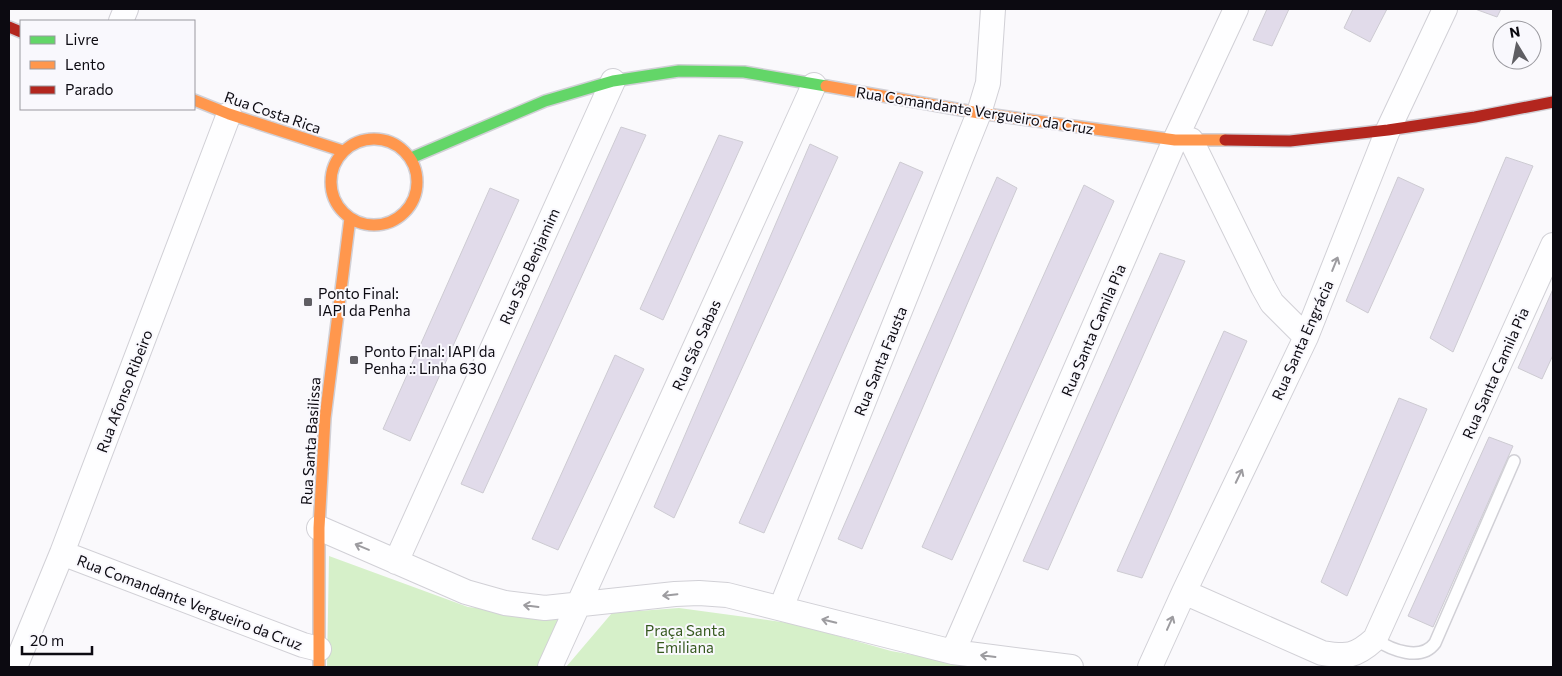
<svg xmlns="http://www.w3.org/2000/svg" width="1562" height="676" font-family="Commissioner,sans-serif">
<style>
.green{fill:#d6f0c9}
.building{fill:#e1dbea;stroke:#cdcbd2}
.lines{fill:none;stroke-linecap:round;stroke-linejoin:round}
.lane-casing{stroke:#d1d0d6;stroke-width:14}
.street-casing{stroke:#d1d0d6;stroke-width:26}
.fast-casing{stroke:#d1d0d6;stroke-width:14}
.slow-casing{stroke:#d1d0d6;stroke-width:14}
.jam-casing{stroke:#d1d0d6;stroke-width:14}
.lane{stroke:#fefeff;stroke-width:11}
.street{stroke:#fefeff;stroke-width:24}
.fast{stroke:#63d668;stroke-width:11}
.slow{stroke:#ff974d;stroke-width:11}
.jam{stroke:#b3261e;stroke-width:11}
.oneway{stroke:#9d9ca0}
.poi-dot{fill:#5f5e63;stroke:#f9f8fd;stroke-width:2}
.labels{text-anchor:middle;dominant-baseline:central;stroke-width:4;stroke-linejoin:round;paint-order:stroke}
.street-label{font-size:15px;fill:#0c0a11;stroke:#f9f8fd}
.poi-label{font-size:15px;fill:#0c0a11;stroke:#f9f8fd;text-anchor:start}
.park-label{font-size:15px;fill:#36591f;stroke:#f9f8fd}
</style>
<rect width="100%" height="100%" fill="#faf9fc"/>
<path class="green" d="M329,556l139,51 94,10 -17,50h-218z
M679,608l117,16 95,27 90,16h-415l46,-54z"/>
<path class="building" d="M1267,9h22l-17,37 -19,-6z
M1353,9h34l-17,33 -26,-14z
M1475,9h26l-4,8z
M621,127l25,8 -163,358 -22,-9z
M719,135l24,7 -80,178 -23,-11z
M810,144l28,13 -164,361 -20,-11z
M1506,157l27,9 -80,186 -23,-14z
M900,162l23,10 -159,361 -25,-10z
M997,177l20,11 -155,361 -24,-10z
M1398,177l26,12 -56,124 -22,-12z
M1084,185l30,16 -162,359 -30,-13z
M490,188l29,12 -109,241 -27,-12z
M1160,253l25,8 -137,309 -25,-9z
M1553,289v66l-11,24 -24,-11z
M1224,331l23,10 -105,237 -25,-7z
M615,355l29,14 -86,181 -26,-11z
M1399,398l28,11 -80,187 -26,-14z
M1489,437l24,9 -80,181 -25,-11z"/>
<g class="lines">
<g class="lane-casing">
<path id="lane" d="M1375,639c16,11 46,23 60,4l79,-182"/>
</g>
<g class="street-casing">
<path id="street" d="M121,21l5,-12
M1191,140l72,147 9,16 34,34
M319,528l147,64 39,11 40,5 130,-14 24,-1 28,2 226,57 118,15
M62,553l241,92 16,4
M396,562l217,-481
M1184,592l138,61c25,4 33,4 53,-14l178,-394
M781,608l198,-495 9,-30 5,-74
M953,652l222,-512 61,-131
M15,667l47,-114 167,-439
M550,667l264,-582
M1150,667l34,-75 122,-255 82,-207 57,-121"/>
</g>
<g class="fast-casing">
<path id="fast" d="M411,158l134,-57 68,-20 66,-10 65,1 82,14"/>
</g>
<g class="slow-casing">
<path id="slow" d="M826,86l153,27 196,27h50
M194,100l35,14 114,37
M331 182a43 43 0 1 1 86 0a43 43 0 1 1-86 0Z
M319,667v-139l6,-110 25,-200"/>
</g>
<g class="jam-casing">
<path id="jam" d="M9,27l12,5
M1225,140l65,1 98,-11 87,-13 78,-15"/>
</g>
<use href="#lane" class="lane"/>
<use href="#street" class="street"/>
<use href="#fast" class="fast"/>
<use href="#slow" class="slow"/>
<use href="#jam" class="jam"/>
</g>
<defs><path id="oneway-shaft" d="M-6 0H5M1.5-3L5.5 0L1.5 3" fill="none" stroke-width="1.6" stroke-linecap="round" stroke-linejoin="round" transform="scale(1.25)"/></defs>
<g class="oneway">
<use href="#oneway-shaft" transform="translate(1335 264) rotate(-68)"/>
<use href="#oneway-shaft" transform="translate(1239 476) rotate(-64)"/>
<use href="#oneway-shaft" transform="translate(362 547) rotate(-157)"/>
<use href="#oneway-shaft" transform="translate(670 595) rotate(174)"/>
<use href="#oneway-shaft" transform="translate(531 606) rotate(-173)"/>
<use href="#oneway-shaft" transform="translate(829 621) rotate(-166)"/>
<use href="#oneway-shaft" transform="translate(1170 623) rotate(-66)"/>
<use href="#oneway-shaft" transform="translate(988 656) rotate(-173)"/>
</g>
<g class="poi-dot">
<rect x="303" y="297" width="10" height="10" rx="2.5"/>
<rect x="349" y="355" width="10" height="10" rx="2.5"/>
</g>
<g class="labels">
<g class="street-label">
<text transform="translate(975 110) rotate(9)">Rua Comandante Vergueiro da Cruz</text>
<text transform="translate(273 112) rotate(19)">Rua Costa Rica</text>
<text transform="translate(529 266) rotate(-66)">Rua São Benjamim</text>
<text transform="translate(1093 330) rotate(-67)">Rua Santa Camila Pia</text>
<text transform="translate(1302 340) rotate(-66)">Rua Santa Engrácia</text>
<text transform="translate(696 345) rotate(-66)">Rua São Sabas</text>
<text transform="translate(880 361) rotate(-68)">Rua Santa Fausta</text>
<text transform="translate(1495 373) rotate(-66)">Rua Santa Camila Pia</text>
<text transform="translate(124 391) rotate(-69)">Rua Afonso Ribeiro</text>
<text transform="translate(310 441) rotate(-86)">Rua Santa Basilissa</text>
<text transform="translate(190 602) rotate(21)">Rua Comandante Vergueiro da Cruz</text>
</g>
<g class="poi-label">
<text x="318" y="293">Ponto Final:<tspan x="318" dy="17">IAPI da Penha</tspan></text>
<text x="364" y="351">Ponto Final: IAPI da<tspan x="364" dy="17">Penha :: Linha 630</tspan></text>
</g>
<g class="park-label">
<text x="685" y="630">Praça Santa<tspan x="685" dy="17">Emiliana</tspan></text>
</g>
</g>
<rect width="1562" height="676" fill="none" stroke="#0c0a11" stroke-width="20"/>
<rect x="20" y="20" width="175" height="90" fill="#f9f8fd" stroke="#9a999f"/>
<rect x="30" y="36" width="25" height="8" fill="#63d668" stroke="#9a999f"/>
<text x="65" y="45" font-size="15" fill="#0c0a11">Livre</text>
<rect x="30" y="61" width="25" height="8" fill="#ff974d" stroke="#9a999f"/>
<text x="65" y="70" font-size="15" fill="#0c0a11">Lento</text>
<rect x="30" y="86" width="25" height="8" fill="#b3261e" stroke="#9a999f"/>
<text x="65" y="95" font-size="15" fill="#0c0a11">Parado</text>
<g transform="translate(1517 45) rotate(350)"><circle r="24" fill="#f9f8fd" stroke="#9a999f"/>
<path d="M0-4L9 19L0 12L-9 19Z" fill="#5f5e63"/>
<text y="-8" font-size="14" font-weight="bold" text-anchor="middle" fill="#0c0a11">N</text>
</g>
<path d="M22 646v8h70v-8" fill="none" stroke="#0c0a11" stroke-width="2.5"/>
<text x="30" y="646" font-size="15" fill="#0c0a11" stroke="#f9f8fd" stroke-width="4" paint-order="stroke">20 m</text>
</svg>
